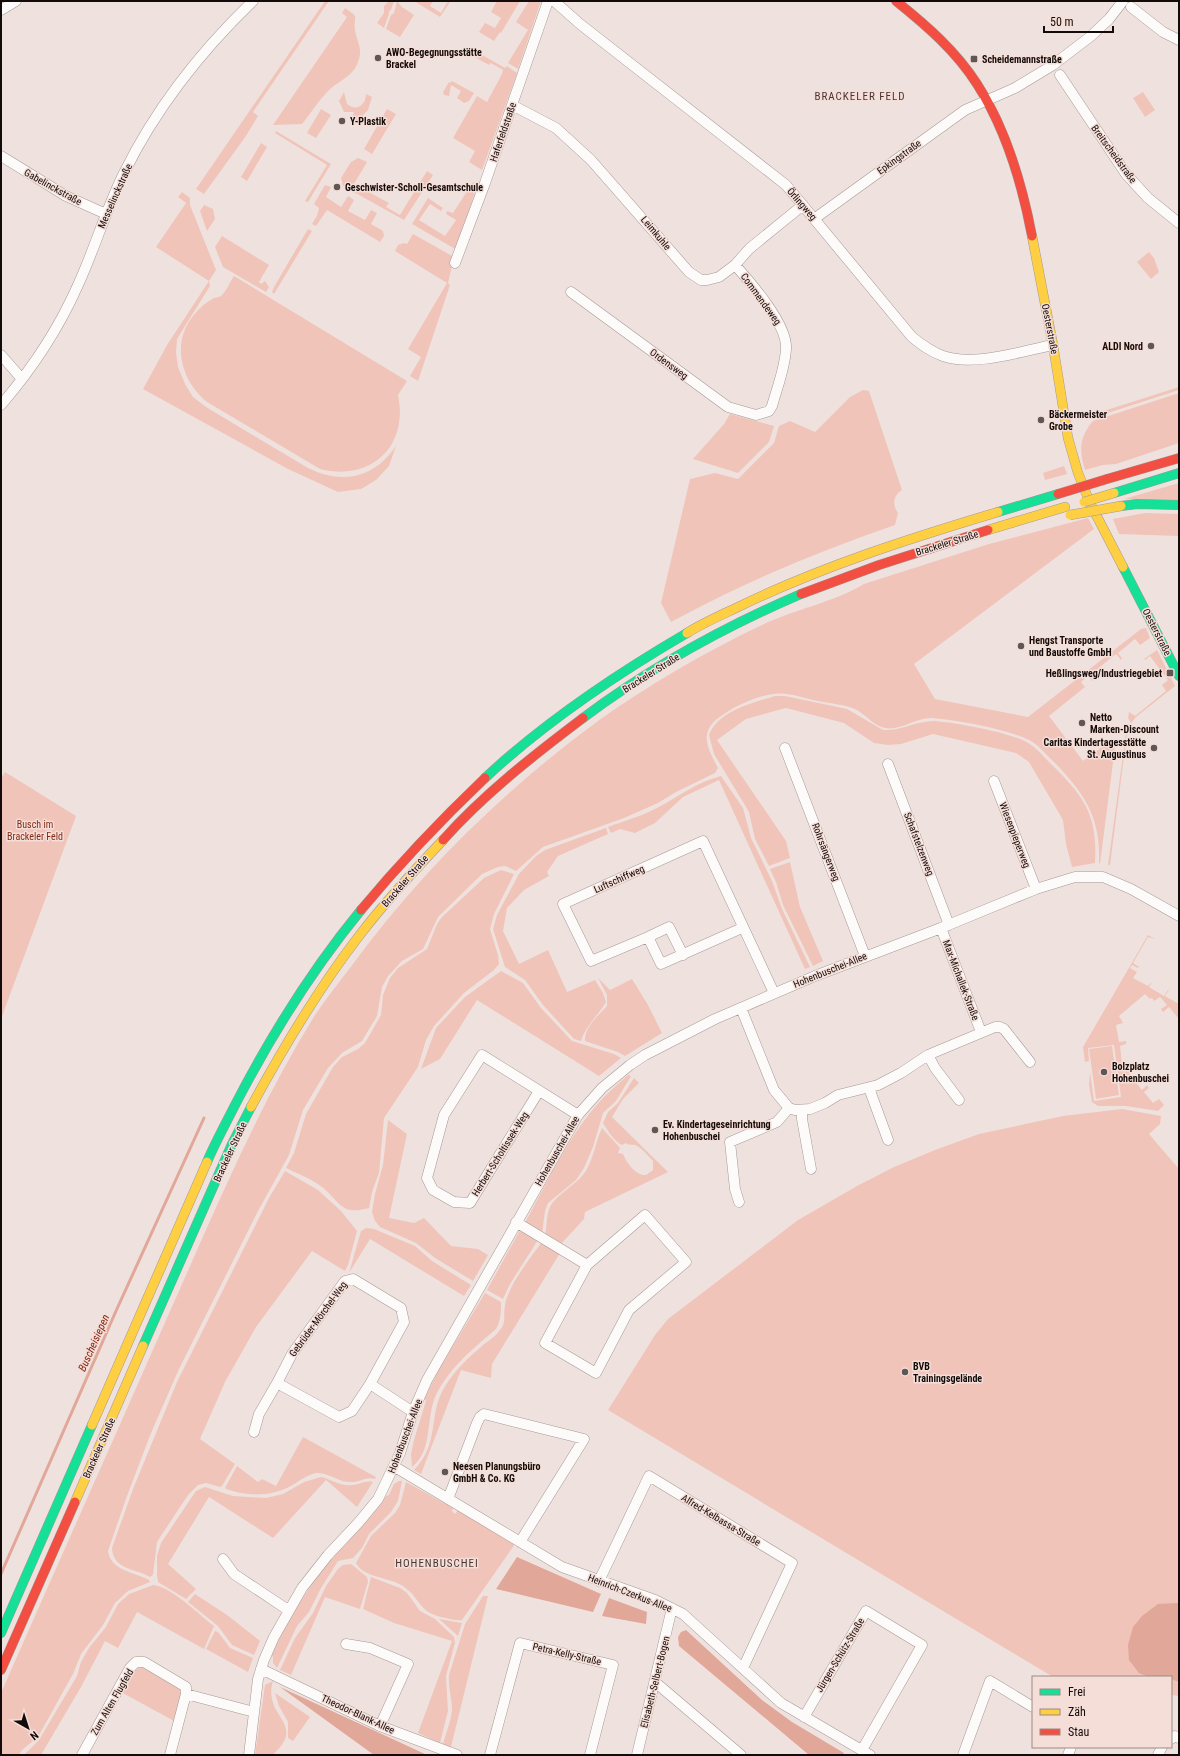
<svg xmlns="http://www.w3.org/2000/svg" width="1180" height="1756" font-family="'Roboto Condensed',sans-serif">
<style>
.green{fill:#f0c4b9}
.water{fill:#e1a799}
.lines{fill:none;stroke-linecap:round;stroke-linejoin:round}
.stream{stroke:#e1a799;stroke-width:3}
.street-casing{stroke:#a39996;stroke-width:11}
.fast-casing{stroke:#a39996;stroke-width:10}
.slow-casing{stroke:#a39996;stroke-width:10}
.jam-casing{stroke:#a39996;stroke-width:10}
.street{stroke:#fdfbfa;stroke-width:10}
.fast{stroke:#16e098;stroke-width:9}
.slow{stroke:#ffcf43;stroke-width:9}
.jam{stroke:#f24e42;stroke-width:9}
.slow-bridge-casing{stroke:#a39996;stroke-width:10;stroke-linecap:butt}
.jam-bridge-casing{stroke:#a39996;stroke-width:10;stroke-linecap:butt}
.slow-bridge{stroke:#ffcf43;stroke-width:9}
.jam-bridge{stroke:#f24e42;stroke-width:9}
.poi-dot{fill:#605654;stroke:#f5ded8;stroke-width:1.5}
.labels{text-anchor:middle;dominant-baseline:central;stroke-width:3;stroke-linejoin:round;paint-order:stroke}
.poi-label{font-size:10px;font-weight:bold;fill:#130b09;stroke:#f5ded8;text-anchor:start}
.street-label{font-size:10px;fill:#130b09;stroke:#f5ded8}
.park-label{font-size:10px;fill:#842a15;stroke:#f5ded8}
.neighbourhood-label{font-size:11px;letter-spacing:1px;fill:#483632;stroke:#f5ded8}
.water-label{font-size:11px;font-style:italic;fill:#802510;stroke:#f5ded8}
</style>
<rect width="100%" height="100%" fill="#efe2de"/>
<path class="green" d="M325,1h4l-76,111 5,4 -12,20 -42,58 -8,-5z
M389,1h5l-3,9 -2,1v3l-5,14 -7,-5 7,-10v-7z
M397,1l5,6 12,8 -14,22 -14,-8 5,-14 3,-2z
M414,1h19l-3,5 11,7 7,-12 2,1 -10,15z
M497,1h23l-19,32 -1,-1 -6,9 -15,-9 6,-9 10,5 6,-10 -10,-6z
M529,1h12l-23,68 -10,-6 20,-33 -12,-8z
M345,8c16,11 8,7 10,22 1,8 6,16 5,24 -3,21 -17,24 -31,36 -10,10 -18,23 -27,34l-29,1 74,-108 -5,-4z
M470,48l35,20 2,-2 10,7 -35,97 -13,-8 6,-11 -22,-13 24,-42 10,6 15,-28 1,-4 -12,-7 -2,2 -22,-12z
M452,81l22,12 -5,8 -5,2 -7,-5 4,-7 -10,-6 -2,11 -5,-1 -1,-3 6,-10 1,1z
M344,92l3,12c9,8 19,1 19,-10l6,3 -4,13 -14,15 -4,-3 4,-10h-10l-5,-11z
M1143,92l12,18 -10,7 -12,-19z
M321,109l10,6 -15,23 -9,-5z
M387,109l9,5 -24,40 -8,-5z
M276,131l55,33 -23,38 -3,-1 22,-36 -52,-32z
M261,143l6,4 -20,34 -6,-4z
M358,158l9,4 -13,22 35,19 -3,4 14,8 27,-44 6,4 -29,45 -61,-34 -2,-8 10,-16z
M473,182l4,3 -20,65 -45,-26 16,-26 15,10 -2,3 -11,-7 -11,16 26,16 11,-16 -10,-6 1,-3 6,2z
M325,185l6,2 -5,10 15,10 7,-11 6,4 -6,11 17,9 6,-10 6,3 -6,11 12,7 1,5 -4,6 -53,-32 -11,16 -4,-2 5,-8 2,-8 -5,-4z
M182,192l8,6v7l26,65 -7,11 1,5 -33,53 -1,13 2,15 7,17 8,13 13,10 102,61c35,17 66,10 88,-22l-7,20 -13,14 -15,9 -23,3 -50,-23 -145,-80 24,-44 42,-64 -53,-34 30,-44 -8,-6z
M204,205l9,4 2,10 -8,12 -7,-20z
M308,229l4,2 -38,63 -2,-2 2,-5z
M413,234l41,23 -6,26 2,2 -32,96 -8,-5 11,-19 -13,-8 39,-66 -52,-32 3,-6 6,-2 3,1z
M222,236l47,29 -10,17 2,2 4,-3 4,6 -3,5 -43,-25 -8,-20z
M1149,252l5,6 5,14 -8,7 -14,-17z
M234,276l173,105 -9,14c11,51 -27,87 -78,74l-113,-67c-26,-21 -36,-59 -14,-86 6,-8 13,-14 21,-18 3,-1 7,-1 8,-3 5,-5 8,-13 12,-19z
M1179,387v3l-90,29 -1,-3z
M863,390l6,1 33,99c-9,6 -10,15 -4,23l-3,12c-78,27 -153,58 -224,97l-10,-19 29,-124 25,-6 23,6 36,-36 5,-17 11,-5 25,11 35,-35z
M1179,393v50l-63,21 -13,1 -18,5c-6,-19 -6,-33 8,-49z
M730,414l44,12 -5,16 -31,31 -45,-14 31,-35z
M1064,466l3,8 -22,6 -2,-7z
M1179,483v18l-55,-2z
M1145,513l34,1v22l-60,-2 -6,-15z
M1088,518l6,11 -180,135 21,35 93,18 113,-88 5,-1 4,10 -10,7 -5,-6 -17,14 4,5 -1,2 -5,-6 -26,21 3,5 -1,1 -4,-5 -7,6 4,5 -36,29 34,45 30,-22h3l-16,125 -1,-1c2,-45 -14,-69 -45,-101 -8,-7 -15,-17 -25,-22 -22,-11 -72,-20 -97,-22 -16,-1 -31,13 -47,10 -11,-2 -19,-13 -28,-18 -12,-6 -26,-6 -39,-9 -10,-2 -21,-6 -32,-7 -19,-3 -47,10 -62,20 -26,16 -18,32 -6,54l-3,5 -39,19 -18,11 -34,15 -81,29 -27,24 -11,-5 -7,1 -16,7 -44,43 -15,32 -21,12 -14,15 -6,11 -5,29 -15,25 -20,12 -14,15 -25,42 -14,45 -31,56 -79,158 -28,64 -24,63 -19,55c3,20 26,21 41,29l1,2 -22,9 -13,12 -12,22 -22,29 -8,20 -35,63 -16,13 -3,5h-18v-62c55,-125 111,-250 166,-375 46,-103 89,-208 148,-303 11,-16 23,-32 35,-47 68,-94 154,-178 248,-247 52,-37 107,-69 164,-96 33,-16 70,-22 102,-41l125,-40z
M1157,650l18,36 -39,31 -5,6 -3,-5 1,-6 6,4 31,-25 -4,-6 6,-5 -18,-24 -5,4 -1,-1z
M775,696h10l62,13 36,21c18,1 33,-9 51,-9 19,1 79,12 94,22 9,5 15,13 22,20 34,33 48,52 45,100l-23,4 -6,-23 -3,-24 -34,-58 -13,-9 -83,-19 -32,10 -13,1 -14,-2 -30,-20 -58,-15 -40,11 -29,21 69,101 4,17 -21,8 -14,-27 -6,-27 -35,-58 -5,-19c9,-24 43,-32 66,-39z
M1127,726l2,1 -2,6 -17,132h-2z
M5,772l71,44 -75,203v-240z
M721,776l22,32 8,30 21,43 10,28 28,58 -5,2 -86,-189 -36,17 -28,26 -20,10 -15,-4 -9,4 -3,-6c16,-6 34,-11 49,-19 21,-11 40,-26 64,-32z
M606,828l2,6 -50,22 -11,16 2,4 -25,14 -17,18 -4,23 16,33 29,-14 19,42 28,-12 8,13 3,9c-8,14 -20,23 -25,39l-7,-2 -31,-34 -18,-25 -20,-13 -12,-38 4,-14 22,-41 17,-18 9,-6z
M790,862l10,45 23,54 -10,5 -30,-61 -7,-23 -6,-13z
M501,870l13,4 -20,40 -4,15 8,26 1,9 -5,6 -30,23 -30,33 -8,14 -8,27 -34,51 -5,55 -7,19 -3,16c-29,8 -28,-6 -47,-21 -10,-8 -24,-13 -36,-19l8,-15 12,-39 27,-47 9,-10 16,-8 7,-6 16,-28 2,-20 7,-17 8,-10 29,-19 10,-25 5,-7 42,-39z
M1148,935l7,4 -7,-2 -15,26 6,4 -1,1 -6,-3 -2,3 7,4 -4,6 15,8 5,-5 -4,6 15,9 4,-6h1l-4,6 14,8v15l-10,-12 -6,5 -2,-3 6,-4 -7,-8 -6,4 -2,-3 -2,1 -5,-5 -26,22 4,7 -7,2 3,17 7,-1v3l-6,2 2,19 7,-1 5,5 -5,5 13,16 5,-5 2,3 -5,4 9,11 6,-4 5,6 -6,6 -32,-5h-28l-6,-4 -3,-17 1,-13 4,29 27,-4 -7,-52 -26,3 1,13 -4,1 -2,-15z
M501,971l22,12 18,25 31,33 42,13 7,4 -22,18 -122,-76 -37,59 -19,10 15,-41 29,-31z
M598,978l12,12 22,-11 16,26 14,28 -37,23 -7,-4 -33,-11c-1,-14 14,-26 22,-35v-11z
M1112,1046l7,49 -23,4 -7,-50z
M628,1075l3,1 -15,25 -13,12 -10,34 -9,21 -8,12 -28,23 -3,8 -3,23 -16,-9v-4c23,-42 44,-88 77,-123 8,-8 17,-16 25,-23z
M634,1078l5,5 -16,16 -11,18 56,55 -83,40 -1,7 -23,25 -16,-9c2,-8 1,-20 5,-28 7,-14 28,-22 37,-38 7,-13 9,-28 15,-41l18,20 -2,5 5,1c3,8 13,22 23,21l7,-5v-9c-5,-5 -11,-13 -18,-16 -4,-1 -5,1 -9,-2l-4,2c-8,-4 -14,-14 -19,-22l5,-11 10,-9z
M1122,1109l39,7 -1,8 -11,10 30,35v527l-8,-1v-18h-118l-445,-267 47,-75 13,-16 130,-99 59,-34 37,-19 41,-17 44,-16 84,-18z
M388,1120l19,14 -18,84 25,5 10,-5 27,28 27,3 10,6 -15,26 -38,-23 -19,-15 -36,-16 -5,-6 -3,-9 3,-18 8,-29z
M285,1171l33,19 23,21 16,20 -9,34 -3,6 -33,-20 -56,76 -31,55 -25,57 35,25 -13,22 -2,1 -14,-4 -8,2 -10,10 -31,47 -4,33 -3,2c-15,-9 -37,-7 -38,-29l21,-59 44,-107 92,-184z
M366,1228l8,1 41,17 17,15 39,24 -7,11 -94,-57 -21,34 12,-42z
M522,1231l16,9 -28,44 -7,15 -16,-9 32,-58z
M542,1242l18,11 -68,111 -1,14 -30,-8 -40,104 -7,-4c26,-26 14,-55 30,-82 10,-17 24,-30 39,-43 5,-4 12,-8 16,-14 8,-8 4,-16 6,-26 3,-19 25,-47 37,-63z
M485,1293l16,9c0,10 0,18 -5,27 -23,20 -46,38 -60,66 -11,23 -2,54 -24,72l-1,-13 3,-14 12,-39 -1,-3 13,-27z
M303,1437l73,40 -1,2c-8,-3 -15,3 -23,3 -13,1 -23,-10 -36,-9 -10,2 -19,10 -27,14 -20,10 -42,9 -63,2l-1,-1 12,-22 21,16 4,-3 14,7z
M321,1477c10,2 20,10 31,8 7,0 13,-5 21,-3l-16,25 -31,-27 -53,58 -64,-41 -41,67 28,25 -10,10 -28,-17 -1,-7v-19l4,-13 35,-52 9,-4 28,9 33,2 17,-4 21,-12z
M399,1481h3l-4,20 -7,11 -22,22 -7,14 -9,10 -15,3 -17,27 -12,24 -12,14 -20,42 -4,-5v-6l-2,-2c16,-32 33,-62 55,-89 20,-24 43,-44 60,-70l3,-1 5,-11z
M406,1482l47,26 -1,3 3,3 3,-4 57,34 -53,76c-6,1 -11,-1 -16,-2 -29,-5 -24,-19 -43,-32 -14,-9 -39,-8 -47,-23l15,-27 24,-23 5,-8z
M351,1564l16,13 1,5 -8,27 -35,-12 -34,78 -11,-5 15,-32 18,-25 13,-27 12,-17 5,-4z
M371,1577l29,11 7,5 13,18 15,8 19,18 1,6 -9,33 2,35 -8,32 -22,-10 34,-92 -58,-18 -31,-14z
M153,1585c19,2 45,29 61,41l-10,23 -67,-37 -19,36 -13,-7 -24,46 -40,68h-17l15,-15 38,-64 4,-14 8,-14 17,-21 12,-23 11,-10z
M195,1594l32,21 33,26 -6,14 -22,-10 -14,-19 -30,-24z
M483,1596h5l-37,151 -8,-3c3,-11 8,-23 9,-34 0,-12 -4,-23 -3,-35l16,-51z
M439,1619l23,4 -4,13z
M215,1631l3,1 12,16 23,10 -5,14 -42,-23z
M142,1667l38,22 1,8 -7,24 -53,-29c6,-9 10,-22 21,-25z
M273,1681c-3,9 -2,18 2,27 6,11 17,22 8,35 -2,4 -7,8 -10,12h-18l10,-70z
M275,1693l35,24 -17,24 -5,-3v-16l-9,-16z"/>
<path class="water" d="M517,1557l84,37 -8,18 -97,-23z
M609,1598l38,14 -1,12 -44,-8z
M1177,1603h2v79l-8,-3v-2h-22l-10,-4 -10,-13 -1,-15 5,-18 9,-11 16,-12z
M686,1630l76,70 30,22 52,31 -1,2h-34l-130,-109 -1,-9 3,-5z
M280,1687l145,67v1h-51z"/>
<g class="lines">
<path class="stream" d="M1,1574l115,-263 88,-193"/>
<g class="street-casing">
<path id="street" d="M554,1l26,23 206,161 126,152c10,8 19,15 31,19 31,11 79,-5 110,-11
M1131,7l32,25 16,8
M1,10l15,-9
M1060,75l66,99 22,24 31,25
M512,105l44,23 35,32 98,112 12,8h6l12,-3 16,-12 14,-16 54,-44
M1,156l65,40 40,18
M814,219l151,-109 50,-22 38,-23 38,-29 18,-17 14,-18
M455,263l30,-80 63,-182
M571,292l157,115 28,8 13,-4 3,-5c5,-18 13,-38 14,-57 2,-24 -35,-66 -51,-84
M1,355l21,24
M1,405c31,-36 58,-77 77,-120 17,-37 28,-76 46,-112 32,-65 77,-122 129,-172
M785,748l80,208
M888,764l61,161
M994,781l42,108
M742,928l-81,36 -13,-27 -57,24 -28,-57 140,-63 71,152
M941,928l40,104
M648,937l21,-10 14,28
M741,1008l33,82 15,18 6,2 15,-1 15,-6 13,-8 40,-10 23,-12 27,-18 67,-28h5l4,2 26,33
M928,1055l7,13 24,32
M869,1088l19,52
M539,1091l-69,112 -16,-1 -21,-12 -6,-12 17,-63 38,-60 96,60
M802,1110v9l9,50
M739,1202l-4,-13 -5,-47 47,-20 12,-14
M516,1222l71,43 -42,78 51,30 33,-63 57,-48 -41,-47 -58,50
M277,1383l15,-29 53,-73 8,-2 48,29 3,14 -34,62
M254,1432l5,-18 18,-31 62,34 13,-6 18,-27 43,28
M395,1467l167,100 93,33 28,14 98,89 89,52
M448,1499l29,-76 3,-6 4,-3 100,25 -64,103
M223,1559l11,15 54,36
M599,1581l50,-105 143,87 -49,105
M346,1644l24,4 38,16 -28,62
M261,1669l119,57 77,29
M655,1682l86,73
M804,1717l62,-106 56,34 -60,105
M1171,1739l4,-3 4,2
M82,1755l48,-87 6,-6h8l42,25v7
M170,1755l16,-61 68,18
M249,1755l9,-76 6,-19 10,-23 28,-49 26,-33 31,-33 19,-23 22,-46 13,-41 14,-32 151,-265 24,-27 28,-23 15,-10 70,-36 100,-43 126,-48 95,-39 39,-12h28l28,12 48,27
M490,1755l30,-112 93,22 -23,90
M637,1755l35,-147
M963,1755l27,-74 43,26
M1068,1755l3,-8
M1158,1755l4,-8"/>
</g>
<g class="fast-casing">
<path id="fast" d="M1114,493l65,-20
M1121,506l16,-2 42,1
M998,512l60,-18
M1123,567l56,109
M583,718c67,-50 141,-91 218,-124
M485,778c61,-57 130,-103 202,-145
M207,1162c8,-19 18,-37 27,-55 36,-70 77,-136 127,-197
M143,1346l89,-202 19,-37
M1,1633l91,-208"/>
</g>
<g class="slow-casing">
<path id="slow" d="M1032,236l21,109 15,93 10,35 12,30 33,64
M988,530l77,-23
M687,633c16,-10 32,-17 49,-25 84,-41 172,-69 262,-96
M251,1107c32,-59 67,-118 108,-171 26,-34 55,-65 84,-96
M92,1425l115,-263
M75,1502l68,-156"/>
</g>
<g class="jam-casing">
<path id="jam" d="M896,1c30,24 60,50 81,83 29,45 45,99 55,152
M1107,479l72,-21
M801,594l78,-29 109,-35
M443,840c41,-46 91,-85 140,-122
M361,910c39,-47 80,-90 124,-132
M1,1670l74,-168"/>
</g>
<use href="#street" class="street"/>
<use href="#fast" class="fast"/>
<use href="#slow" class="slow"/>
<use href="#jam" class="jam"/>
<g class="slow-bridge-casing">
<path id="slow-bridge" d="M1084,502l30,-9
M1070,515l51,-9"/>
</g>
<g class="jam-bridge-casing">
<path id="jam-bridge" d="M1058,494l49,-15"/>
</g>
<use href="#slow-bridge" class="slow-bridge"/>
<use href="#jam-bridge" class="jam-bridge"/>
</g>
<g class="poi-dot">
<circle cx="378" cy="58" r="4"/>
<rect x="970" y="55" width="8" height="8" rx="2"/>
<circle cx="342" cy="121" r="4"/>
<circle cx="337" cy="187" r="4"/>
<circle cx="1151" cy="346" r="4"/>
<circle cx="1041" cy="420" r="4"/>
<circle cx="1021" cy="646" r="4"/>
<rect x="1166" y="669" width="8" height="8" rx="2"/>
<circle cx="1082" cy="723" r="4"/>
<circle cx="1154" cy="748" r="4"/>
<circle cx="1104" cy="1072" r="4"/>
<circle cx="655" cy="1130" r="4"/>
<circle cx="905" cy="1372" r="4"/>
<circle cx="445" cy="1472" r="4"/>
</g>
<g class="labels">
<g class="poi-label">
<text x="386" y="52">AWO-Begegnungsstätte<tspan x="386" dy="12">Brackel</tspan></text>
<text x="982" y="59">Scheidemannstraße</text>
<text x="350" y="121">Y-Plastik</text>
<text x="345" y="187">Geschwister-Scholl-Gesamtschule</text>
<text x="1143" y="346" text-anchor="end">ALDI Nord</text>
<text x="1049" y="414">Bäckermeister<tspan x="1049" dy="12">Grobe</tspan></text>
<text x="1029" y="640">Hengst Transporte<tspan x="1029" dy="12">und Baustoffe GmbH</tspan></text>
<text x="1162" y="673" text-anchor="end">Heßlingsweg/Industriegebiet</text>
<text x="1090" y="717">Netto<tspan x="1090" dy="12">Marken-Discount</tspan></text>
<text x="1146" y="742" text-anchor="end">Caritas Kindertagesstätte<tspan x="1146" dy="12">St. Augustinus</tspan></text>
<text x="1112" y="1066">Bolzplatz<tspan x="1112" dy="12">Hohenbuschei</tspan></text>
<text x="663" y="1124">Ev. Kindertageseinrichtung<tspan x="663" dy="12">Hohenbuschei</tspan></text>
<text x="913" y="1366">BVB<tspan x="913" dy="12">Trainingsgelände</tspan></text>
<text x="453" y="1466">Neesen Planungsbüro<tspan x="453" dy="12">GmbH &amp; Co. KG</tspan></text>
</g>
<g class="street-label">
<text transform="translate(503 132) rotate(-71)">Haferfeldstraße</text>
<text transform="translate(1114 154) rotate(54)">Breitscheidstraße</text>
<text transform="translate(899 157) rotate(-36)">Epkingstraße</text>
<text transform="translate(53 187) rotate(29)">Gabelinckstraße</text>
<text transform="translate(115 196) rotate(-66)">Messelinckstraße</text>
<text transform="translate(802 204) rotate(49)">Örlingweg</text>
<text transform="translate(656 233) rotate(50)">Leimkuhle</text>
<text transform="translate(761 299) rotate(54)">Commendeweg</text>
<text transform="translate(1050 329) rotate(79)">Oesterstraße</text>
<text transform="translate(669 364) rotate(36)">Ordensweg</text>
<text transform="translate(947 543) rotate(-17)">Brackeler Straße</text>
<text transform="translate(1157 632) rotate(63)">Oesterstraße</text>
<text transform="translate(651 673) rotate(-32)">Brackeler Straße</text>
<text transform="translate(1015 835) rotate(69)">Wiesenpieperweg</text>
<text transform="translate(919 844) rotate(69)">Schafstelzenweg</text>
<text transform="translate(826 852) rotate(69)">Rohrsängerweg</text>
<text transform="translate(619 879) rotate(-24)">Luftschiffweg</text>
<text transform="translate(405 881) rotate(-49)">Brackeler Straße</text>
<text transform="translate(830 970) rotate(-22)">Hohenbuschei-Allee</text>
<text transform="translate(961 980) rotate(69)">Max-Michallek-Straße</text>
<text transform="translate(557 1151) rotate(-60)">Hohenbuschei-Allee</text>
<text transform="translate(230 1152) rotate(-65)">Brackeler Straße</text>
<text transform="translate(500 1154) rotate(-58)">Herbert-Scholtissek-Weg</text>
<text transform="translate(318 1319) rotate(-54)">Gebrüder-Mörchel-Weg</text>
<text transform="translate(405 1436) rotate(-69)">Hohenbuschei-Allee</text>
<text transform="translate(99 1448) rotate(-66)">Brackeler Straße</text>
<text transform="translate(721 1520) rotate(31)">Alfred-Kelbassa-Straße</text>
<text transform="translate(630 1593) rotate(21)">Heinrich-Czerkus-Allee</text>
<text transform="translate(567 1654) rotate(13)">Petra-Kelly-Straße</text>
<text transform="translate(840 1655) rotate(-59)">Jürgen-Schütz-Straße</text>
<text transform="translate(655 1682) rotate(-76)">Elisabeth-Selbert-Bogen</text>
<text transform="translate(112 1702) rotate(-60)">Zum Alten Flugfeld</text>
<text transform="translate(358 1714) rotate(25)">Theodor-Blank-Allee</text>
</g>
<g class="park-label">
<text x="35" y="824">Busch im<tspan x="35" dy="12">Brackeler Feld</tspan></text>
</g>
<g class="neighbourhood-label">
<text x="860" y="96">BRACKELER FELD</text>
<text x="437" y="1563">HOHENBUSCHEI</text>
</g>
<g class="water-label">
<text transform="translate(94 1343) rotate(-66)">Buscheisiepen</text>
</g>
</g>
<rect width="1180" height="1756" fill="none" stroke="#130b09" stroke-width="4"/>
<rect x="1032" y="1676" width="140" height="72" fill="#f5ded8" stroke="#9b8a85"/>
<rect x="1040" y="1689" width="20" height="6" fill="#16e098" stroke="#9b8a85"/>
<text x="1068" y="1696" font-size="12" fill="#130b09">Frei</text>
<rect x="1040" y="1709" width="20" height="6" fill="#ffcf43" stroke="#9b8a85"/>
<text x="1068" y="1716" font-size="12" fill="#130b09">Zäh</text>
<rect x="1040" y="1729" width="20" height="6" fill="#f24e42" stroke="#9b8a85"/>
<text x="1068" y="1736" font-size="12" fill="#130b09">Stau</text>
<g transform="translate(28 1728) rotate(141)" stroke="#f5ded8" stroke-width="3" paint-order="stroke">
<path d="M0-3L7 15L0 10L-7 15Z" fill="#130b09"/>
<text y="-6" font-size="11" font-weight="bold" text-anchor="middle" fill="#130b09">N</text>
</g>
<path d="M1044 26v6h69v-6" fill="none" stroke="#130b09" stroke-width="2"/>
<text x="1050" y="26" font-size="12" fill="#130b09" stroke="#f5ded8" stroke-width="3" paint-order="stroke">50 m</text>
</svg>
